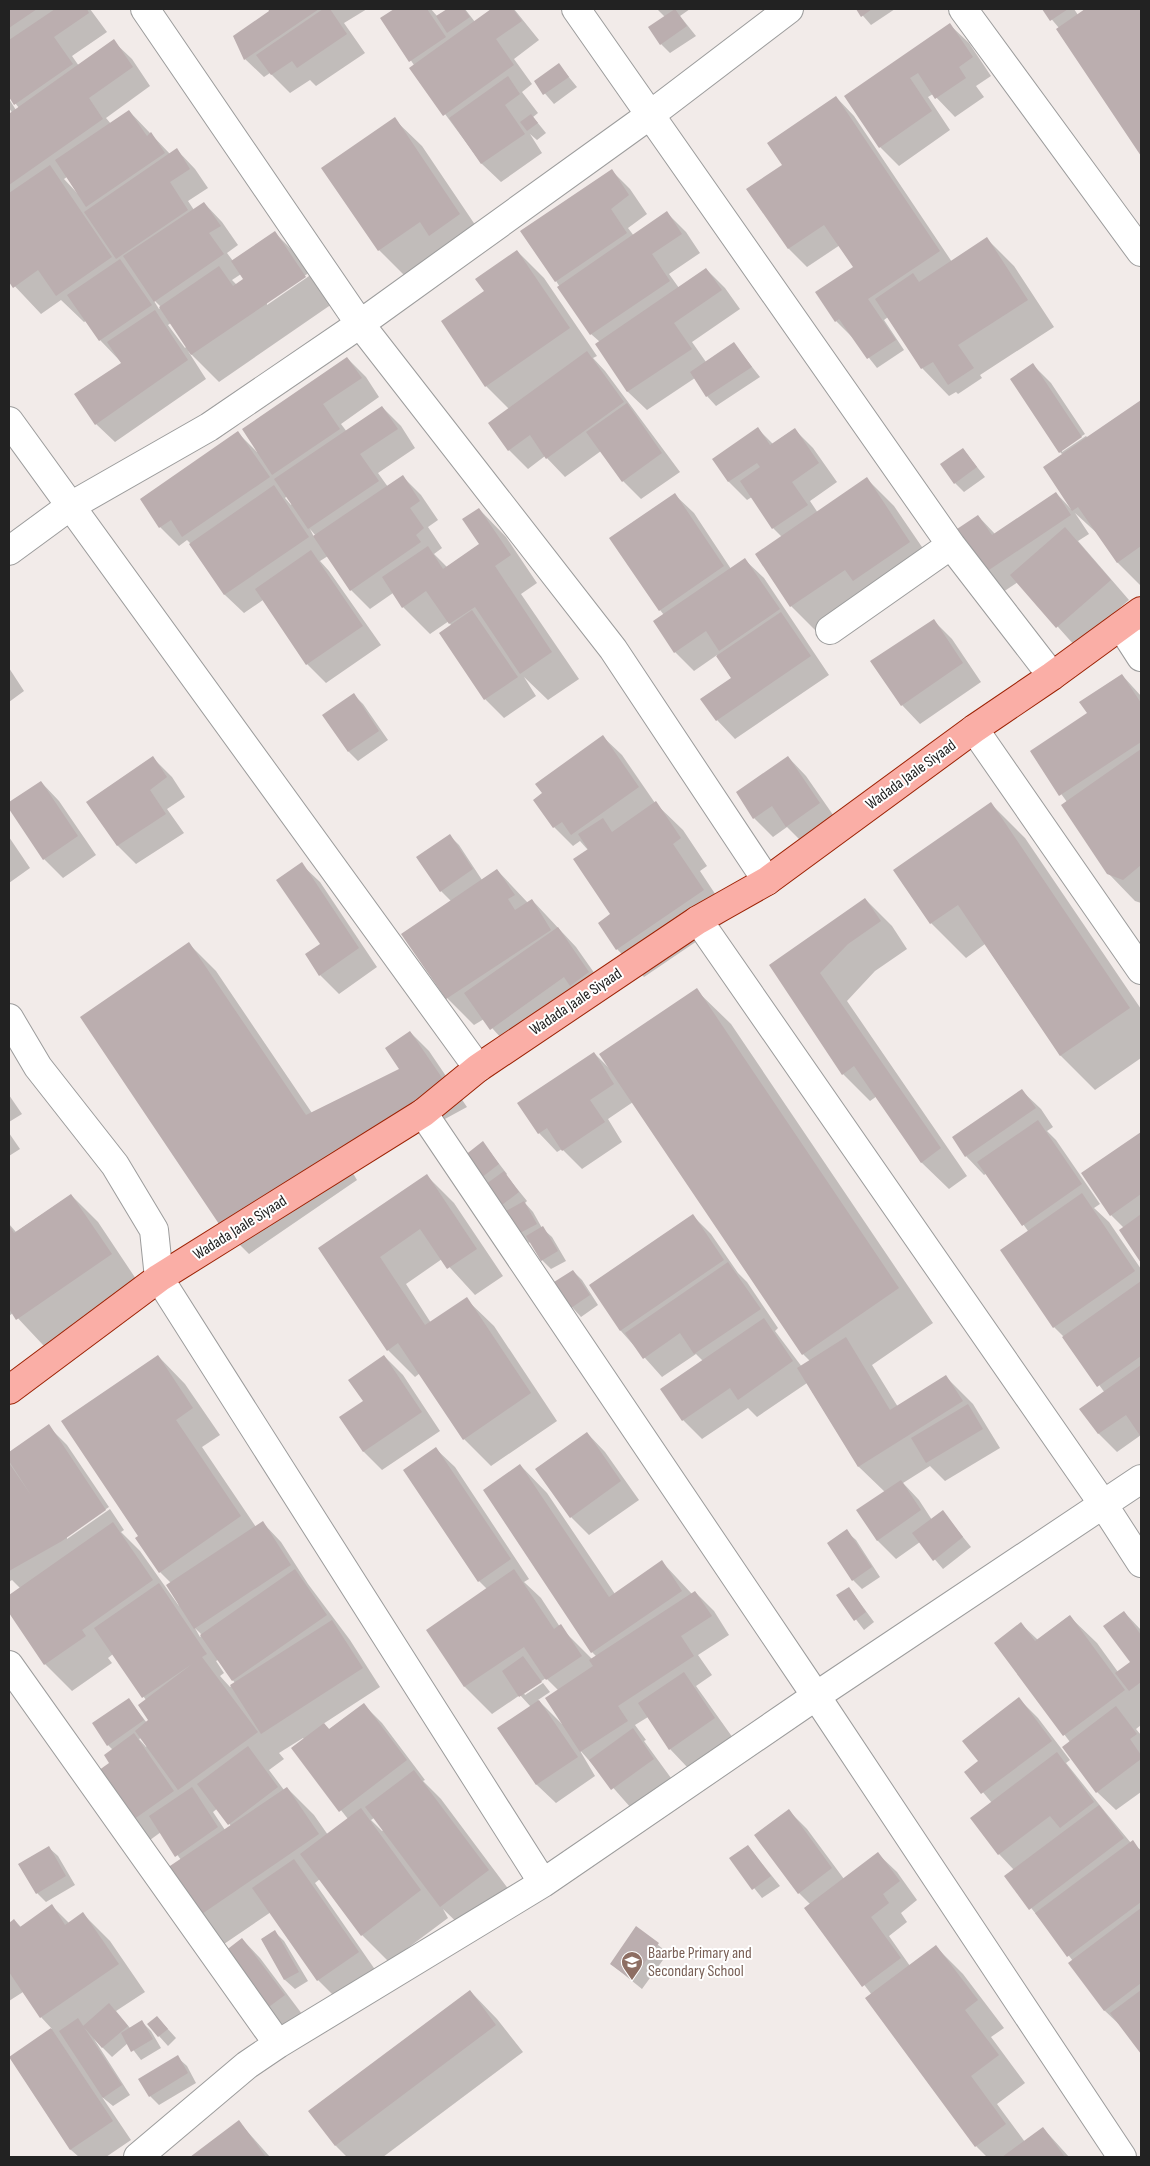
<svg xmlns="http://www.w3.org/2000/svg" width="1150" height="2166" font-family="'Sofia Sans Condensed',sans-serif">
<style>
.shadow{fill:#0003;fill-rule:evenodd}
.building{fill:#bbaeaf}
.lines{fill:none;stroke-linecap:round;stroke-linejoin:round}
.minor-casing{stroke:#9c9c9c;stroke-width:30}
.major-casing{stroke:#9c2204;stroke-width:30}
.minor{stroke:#fff;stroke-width:28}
.major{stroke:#faaea6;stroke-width:28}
.labels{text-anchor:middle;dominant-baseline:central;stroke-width:4;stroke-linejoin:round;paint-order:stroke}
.street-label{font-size:16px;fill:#222;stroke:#fff}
.education-label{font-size:16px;fill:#785e54;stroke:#fff;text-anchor:start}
</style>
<rect width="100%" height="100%" fill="#f2ebe9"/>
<path class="shadow" d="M9,9h81l17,23 -35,24 7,10 34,-25 19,18 18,27 -44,32 5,6 18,-13 41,43 7,-4 18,19 13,19 -20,13 6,9 10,-7 18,19 16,23 -11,8 6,8 42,-28 27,27 8,12 -43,30v3l45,-31 20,30 -113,78 -31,-31 18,28 -91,63 -19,-18 26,-61 -22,-23 -14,-19 -2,1 -23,-22 -20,14 -32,-34v-168l4,7 2,-2 -6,-9v-9l7,11 3,-2 -10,-13zM67,177l11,17 -14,-15zM241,274l4,5 -8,6 -5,-5zM154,301h1l6,6 -2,2zM171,323l16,23 -2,2 -17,-23z
M269,9h98l-23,14 21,30 -49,33 -6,-6 -20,13 -20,-20 -6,4 -19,-18 26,-48z
M396,9h35l6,7 12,-7h16l10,13 18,-13h21l25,31 -25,19 18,25 -10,8 16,21 -5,4 13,16 -9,7 -7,-6 12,19 -41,29 -19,-18 -71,-96 3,-3 -32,-47z
M657,9h33l-10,7 16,20 -26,17 -9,-9 4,-27z
M857,9h38l-24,16z
M1043,9h31l4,6 6,-4 -2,-2h59v145l-84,-125 2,-1z
M950,25l19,18 22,33 -15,10 8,11 -29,20 -22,-23 -5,3 22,33 -51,36 -19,-19 -34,-51z
M559,65l18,22 -23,17 -19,-22z
M836,97l18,19 98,146 35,-23 27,27 40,61 -74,48 2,3 -24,16 -2,-2 -7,4 -27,-28 -34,-51 -4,3 20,30 -27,18 -22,-28 -19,-19 18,-54 -14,-22 -33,22 -18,-18 -41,-60 36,-24z
M394,119l28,27 64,95 -80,36 -27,-27z
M612,171l18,18 17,25 -19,14 6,8 33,-23 19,19 14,21 -31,21 10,14 27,-19 19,19 15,21 -48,33 14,20 28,-18 26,33 -44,29 -9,-10 -12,-18 -48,32 -19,-18 -31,-48 3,-2 -9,-8 -35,-53z
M517,251l27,27 53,78 -4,2 12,13 75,101 -39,27 -18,-18 -22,-30 -36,26 -20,-21 -17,13 -19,-19v-41l-23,-23v-94z
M347,358l19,19 13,20 -38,27 6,8 35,-25 19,19 14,22 -37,25 10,14 15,-10 18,18 17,25 -10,7 14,21 -8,6 13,13 33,-23 -1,-35 27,28 31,46 -16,11 58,85 -31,21 -24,-23 12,19 -32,22 -19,-19 -36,-78 -19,13 -27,-27 -10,-14 -23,16 -19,-19 -23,-34 -8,5 9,10 52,74 -55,38 -19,-19 -44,-64 -19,13 -19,-18 -34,-51 -4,-4 -8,6 -19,-19 -19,-28 97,-66 19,19zM287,496l5,8 -1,1 -6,-7zM310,529l6,7 -2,1z
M1032,364l19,19 34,51 -23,15v3l24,-16 2,2 53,-37v185l-23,-23 -18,-27 -25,-23 14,21 -11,7 51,59 -54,46 -57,-64 -15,10 -19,-19 -6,-57 17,18 61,-41 15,16 -8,-54 -3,-3z
M758,429l15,15 21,-15 19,19 24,34 -27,19 8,12 49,-34 27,27 43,63 -119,64 -27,-27 -34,-52 25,-17 -9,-9 -21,-31 -5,3 -18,-18 -15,-22z
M963,449l22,28 -21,15 -9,-9z
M675,495l19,18 37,56 14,-9 19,18 65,97 -94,64 -18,-19 15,-41 -15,-24 -23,16 -19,-19 -21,-30 10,-7 -4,-5z
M933,620l19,19 29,43 -61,42 -18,-19z
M9,668l15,23 -15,11z
M1122,675l19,21v207l-6,-2 -27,-28 -41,-71 -36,-50 58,-39z
M354,695l9,9 25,36 -30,21 -9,-9z
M603,737l19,18 33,48 28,27 24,36 -7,5 31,47 -87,59 -27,-28 -18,-26 13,-9 -24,-64 -8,-9 -7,5 -19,-19 -19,-27z
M788,757l18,19 32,46 -33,23 -18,-18 -14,10 -19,-19z
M153,758l19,19 13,20 -18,12 17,24 -48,31 -18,-18 -30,-44z
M41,782l18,19 37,54 -33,23 -19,-19 -35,-52v-3z
M991,804l34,34 116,171v49l-46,32 -34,-34 -76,-112 -19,14 -35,-35 -36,-53z
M450,836l9,9 23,35 15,-10 31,33 4,-3 44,47 31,44 -97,57 -26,-29 -10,6 -27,-27 4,-97 -10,-10z
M9,837l21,31 -21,15z
M301,864l19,18 57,85 -38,27 -19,-19 -13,-21 15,-10z
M865,899l27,27 15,23 -32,22 -28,30 120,175 -18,13 -28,-27 -44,-66 -7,5 -27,-27 -72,-109z
M189,944l27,27 96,142 89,-44 9,-37 19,19 38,56 -116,63 6,10 -108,74 -27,-27z
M696,990l35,34 202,299 -61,42 26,42 48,-30 27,27 27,44 -55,33 -15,-15 -27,17 16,17 13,20 11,-8 28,35 -28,22 -23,-27 -24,17 -19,-19 8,-48 -26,-25 -52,-84 -50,34 -9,-9 -46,31 -19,-19 20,-59 -7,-7 -34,23 -41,-46 -30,-45 102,-70 18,18 27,39 9,9 31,46 -3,3 27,36 8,-6 -7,-7 -170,-252 -25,17 14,23 -40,27 -20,-20 -5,3 -18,-19 55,-80 15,15z
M1022,1091l19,18 12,18 -6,4 9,9 44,64 -6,4 15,14 32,47v166l-24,17 -18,-18 -18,-25 24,-16 -41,-56 -10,-10 -26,-96 -41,-58 -3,2 -18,-19z
M9,1095l13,19 -13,8z
M9,1133l11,16 -11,7z
M1141,1134v127l-20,-31 3,-2 -13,-13 -28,-41z
M483,1143l24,31 -1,1 21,26 -2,2 8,9 9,16 10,9 14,24 -15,8 -9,-9 -11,-19 -2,2 -10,-10 -31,-49 -6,-6z
M427,1176l27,27 49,73 -28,19 -33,-36 -36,25 25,39 35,-24 28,27 63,95 -66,45 -27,-27 -44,-66 -5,4 -27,-27 -68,-102z
M71,1195l27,27 40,60 -94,64 -31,-33 -4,3v-92l7,8z
M573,1271l9,9 16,25 -17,12 -9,-10z
M158,1356l27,28 35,51 -18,12 54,80 7,-4 18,19 27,42 42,56 30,47 -57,37 7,6 34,-25 18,18 43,57 -2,1 18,18 74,99 -47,35 -25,-24 5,9 -59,44 -27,-27 -42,-56 -5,4 61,88 -39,28 -19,-19 -47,-68 -47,32 -27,-27 -16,-57 -20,-28 -11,8 -19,-18 -20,-59 2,-13 -5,-5 21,-45 18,23 3,-3 -4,-20 -33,-46 -5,4 4,5 -40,28 -27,-27 -36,-53v-15l11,-8 -8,-8 -3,2v-129l39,-27 19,19 42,62 -42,29v3l43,-30 14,21 -3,2 19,19 39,55 -8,-23 -11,-11 -20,-36zM195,1628l7,7 -2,2zM218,1660l17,23 -5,4 -10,-11 4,-3 -8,-12zM141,1738l6,8 -1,1 -7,-8zM303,1738l1,1 -12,9 56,71 -20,16 -14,-20 -27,-27 -3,2 -15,-20 15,-11 -5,-6zM218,1808l13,18 -6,4 -12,-18zM374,1818l10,12 -2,1 -11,-11z
M384,1356l19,19 37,56 -58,39 -18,-18 -23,-34 24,-16z
M587,1433l18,19 34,48 -50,35 -18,-18z
M436,1449l19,18 74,112 -5,3 17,16 19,29 32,32 5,-2 -5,-5 -72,-187 27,28 68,101 47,-32 30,32 3,-2 19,19 15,24 -31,20 14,20 -16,11 37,52 -45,30 -18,-19 -22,-32 -13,8 11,15 -2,1 27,37 -40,30 -52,-59 16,27 -39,27 -19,-18 -38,-56 32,-22 -11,-12 -28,19 -27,-27 -37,-57 59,-41 -8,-8zM546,1678l12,12 4,34 -24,-24 12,-8 -7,-9 -18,12 -1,-2z
M846,1531l10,9 24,37 -18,12 -9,-9z
M849,1588l25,34 -10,8 -26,-34z
M1124,1612l17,18v95l-5,4 5,6v57l-25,18 -19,-18 -27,-50 -75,-99 26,-19 17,16 31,-24 28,27 21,29 13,-10z
M1019,1699l19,19 32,42 -4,3 40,50 25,30 10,7v202l-17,-23 -20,-19 -31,-49 -67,-85 8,-6 -15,-16 -7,-51 -26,-31 13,-10z
M789,1811l18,18 37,50 34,-25 19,18 20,28 -16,13 6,9 -18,14 21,30 26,-19 27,27 41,54 -13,9 34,46 -28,21 28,38 18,-14 26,29h-82l-11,-11 -109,-147 5,-4 -67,-87 5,-4 -11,-11 -43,-57z
M748,1846l32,40 -18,12 -31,-39z
M48,1847l10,9 17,29 -29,17 -9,-9z
M52,1906l17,17 14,-9 27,27 35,51 -29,19 14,17 12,-6 9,9 10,17 -20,12 -13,-17 -16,14 -18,-18 36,56 -17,11 -11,-9 29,43 -25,17h-27l-8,-7 -61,-93 42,-28 -11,-12 -18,-25 -14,9v-77l5,-4 7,7z
M637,1928l31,25 -26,36 -31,-25z
M275,1932l9,9 24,40 -13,8 -10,-9 -23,-40z
M242,1939l18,19 42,56 -20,16 -19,-19z
M470,1991l27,28 26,33 -140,105h-36l-11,-11 -26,-35z
M157,2017l19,21 -8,8 -9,-10z
M177,2057l10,9 9,17 -37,22 -9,-9z
M239,2122l31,35h-78z"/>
<path class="building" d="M9,9h28l-28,19z
M55,9h32l2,4 -35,24 19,27 -59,41 -5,-8v-57z
M268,9h51l-75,51 -11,-24 36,-25z
M323,9h7l17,25 -50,34 -5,-7 -21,14 -15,-20z
M394,9h33l19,28 -37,25 -29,-44z
M447,9h17l6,8 -23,16 -11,-17z
M491,9h22l9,12 -26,18 18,26 -71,51 -34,-48z
M675,9l12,17 -27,19 -12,-18z
M856,9h16l-11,8z
M1042,9h26l-18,12z
M1085,9h56v147l-85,-127z
M950,23l23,34 -14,10 7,11 -31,21 -17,-26 -8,5 22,33 -53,37 -35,-52z
M114,39l19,28 -44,31 14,21 -94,66v-75l1,3z
M559,63l10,14 -26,18 -9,-14z
M508,76l12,18 -15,11 20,29 -44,30 -32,-46z
M836,96l104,155 -72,48 28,41 -29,19 -28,-40 -4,3 -20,-30 38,-25 -29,-42 -36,24 -42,-60 36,-24 -15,-22z
M129,110l18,26 4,-4 14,21 -79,54 -31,-47z
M531,114l7,9 -11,8 -7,-9z
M395,117l65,97 -31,22 -9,-14 -42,29 -57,-83z
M177,148l13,21 -20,13 18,28 -72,49 -32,-47z
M50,165l62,92 -56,39 -18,-26 -25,18 -4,-6v-89z
M612,169l17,26 -18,14 16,24 -72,49 -35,-51z
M204,202l17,24 -12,7 15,21 -70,48 -31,-46z
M667,211l15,23 -30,20 18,27 -80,54 -33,-48z
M275,231l31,46 -115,78 -32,-48 60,-41 14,20 10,-7 -12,-18z
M987,237l41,63 -70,45 16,23 -26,17 -15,-23 -12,7 -46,-70 38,-26 6,9z
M517,250l53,78 -85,59 -44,-66 43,-30 -9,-12z
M120,259l32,46 -53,36 -32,-46z
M706,268l16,22 -48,33 18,26 -65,43 -32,-48z
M155,310l33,50 -93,65 -21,-31 47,-31 -14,-21z
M734,342l18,25 -46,30 -16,-25z
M587,351l37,51 -78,57 -16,-24 -22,16 -20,-28z
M347,357l15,21 -39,26 17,25 -68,46 -30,-46z
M1033,363l49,74 -23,16 -49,-74z
M1141,400v146l-24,17 -39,-56 -6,4 -29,-44z
M627,403l35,50 -40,29 -36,-50z
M382,406l16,23 -38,25 19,27 -71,48 -34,-50z
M758,427l12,18 25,-17 24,35 -27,19 16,23 -36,24 -32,-48 20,-14 -3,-4 -29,19 -16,-23z
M238,431l32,46 -88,60 -11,-17 -12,8 -19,-29z
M963,448l14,19 -23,17 -14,-20z
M403,475l17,26 -10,7 14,20 -8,7 5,7 -71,49 -37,-55z
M867,477l43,65 -57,39 -8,-11 -55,37 -35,-53z
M274,485l35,52 -85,58 -35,-51z
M1056,492l15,23 -88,59 -29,-43 24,-16 14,20z
M675,493l49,73 -65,45 -50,-73z
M479,508l32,47 -16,11 57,86 -32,22 -45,-67 -26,17 -23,-33 -24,17 -20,-31 46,-31 15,23 36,-25 -17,-25z
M1065,527l46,53 -55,48 -46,-53z
M311,550l52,76 -57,39 -51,-76z
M745,558l35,51 -61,42 -13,-20 -32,22 -21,-32z
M472,610l46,67 -34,23 -45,-67z
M781,612l30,44 -95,65 -16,-22 31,-21 -15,-22z
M934,619l29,44 -62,43 -31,-45z
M1122,674l19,29v39l-82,54 -29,-45 57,-38 -8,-11z
M354,693l25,38 -31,21 -26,-37z
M603,735l36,52 -68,48 -9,-13 -9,6 -20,-28 9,-7 -7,-9z
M1141,749v116l-18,15 -16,-6 -46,-69z
M153,756l14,21 -17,13 16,24 -49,32 -31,-44z
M788,756l32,47 -34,24 -14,-21 -19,13 -17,-27z
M41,781l37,55 -35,24 -34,-51v-7z
M656,801l25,37 -8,6 31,46 -88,60 -18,-27 12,-9 -37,-55 15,-10 -10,-15 25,-16 9,14z
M991,802l139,206 -70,48 -102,-151 -28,19 -37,-54z
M450,834l23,35 -33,23 -24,-35z
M302,862l57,86 -40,28 -14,-22 15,-10 -44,-64z
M497,869l18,26 -7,4 7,11 17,-11 19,31 -105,69 -45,-65z
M865,898l16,23 -33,23 -28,29 121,175 -20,15 -67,-97 -12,9 -73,-110z
M558,927l31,45 -19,14 -6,-9 -74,53 -26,-37z
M189,942l117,173 93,-46 -14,-21 25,-17 39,57 -118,64 -110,75 -141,-210z
M697,988l202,300 -97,67 -203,-301z
M594,1052l20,32 -24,16 15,22 -43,29 -15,-23 -9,6 -21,-31z
M1022,1089l14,19 -71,49 -13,-20z
M1038,1120l44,64 -60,42 -45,-64z
M1141,1132v62l-31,22 -29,-43z
M483,1141l16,23 -18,14 -17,-22z
M504,1171l15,21 -21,16 -16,-21z
M427,1174l50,75 -30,20 -27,-40 -40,28 45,68 42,-28 64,96 -68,47 -65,-97 -11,8 -69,-103z
M1082,1193l53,78 -82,57 -53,-78z
M71,1194l41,60 -96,66 -7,-11v-84l5,8z
M524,1201l13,23 -19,10 -12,-23z
M693,1214l31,46 -104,71 -31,-46z
M1141,1214v49l-22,-33z
M543,1226l15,25 -17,10 -15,-25z
M728,1262l33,47 -67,45 -14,-21 -37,26 -18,-26z
M573,1270l17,25 -19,13 -17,-26z
M1141,1281v75l-44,31 -35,-50z
M764,1318l29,43 -55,39 -8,-12 -48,33 -22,-32z
M846,1337l44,73 56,-35 17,26 -105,66 -61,-99z
M158,1355l35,53 -17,12 65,96 -82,57 -24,-35 3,-2 -77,-115z
M384,1355l38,57 -59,40 -24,-35 24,-16 -15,-21z
M1141,1365v72l-15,-22 -28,19 -19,-25z
M968,1404l15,25 -57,34 -15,-25z
M49,1424l57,86 -44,31 -53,30v-108l22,32 -22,-34v-9z
M587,1432l34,49 -51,37 -35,-49z
M436,1447l75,112 -33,23 -75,-112z
M520,1464l89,133 53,-37 20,31 -91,62 -108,-163z
M901,1480l20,30 -44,31 -21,-31z
M943,1510l20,27 -30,24 -21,-28z
M263,1521l28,44 -97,64 -28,-44z
M113,1522l40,58 -71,50 4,6 -42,29 -35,-52v-18z
M847,1529l25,38 -20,14 -25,-38z
M295,1569l32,46 -95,66 -32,-46z
M514,1569l40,60 7,-5 21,32 -36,24 -22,-33 -60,40 -38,-57z
M159,1583l48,71 -5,3 56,75 -80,58 -43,-59 13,-11 -10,-15 54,-41 -50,34 -48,-70z
M849,1587l17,25 -12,9 -18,-26z
M695,1591l17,25 -31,20 13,20 -76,50 10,15 -48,31 -35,-54 48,-32 -4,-6z
M1124,1611l17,24v47l-12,9 -14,-18 15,-11 -27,-36z
M1070,1615l55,75 -62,46 -69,-93 27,-21 14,19z
M332,1620l31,48 -102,66 -31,-49z
M523,1656l19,26 -23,15 -17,-26z
M684,1672l31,46 -46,32 -31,-47z
M1019,1697l33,44 -71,53 -17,-22 14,-11 -16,-20z
M129,1698l15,22 -37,26 -15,-23z
M539,1700l39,57 -42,28 -39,-57z
M364,1703l43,57 -68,52 -48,-64 33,-25 5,6z
M1116,1706l21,28 -7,5 11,16v4l-45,34 -34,-46z
M633,1728l21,31 -43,31 -22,-30z
M134,1733l40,58 -44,31 -35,-49 14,-10 -5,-8z
M248,1746l30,41 -50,38 -31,-41z
M1057,1752l37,50 -34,26 -10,-12 -52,39 -28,-37z
M414,1770l75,100 -49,37 -75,-100z
M192,1787l26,40 -43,30 -26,-41z
M287,1787l32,47 -123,84 -32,-48z
M1099,1805l25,33 -95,72 -25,-34z
M361,1808l60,82 -60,46 -61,-82z
M789,1809l43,59 -34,26 -44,-59z
M1133,1840l8,12v50l-74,55 -32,-44z
M748,1845l23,31 -19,14 -23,-32z
M49,1846l17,30 -30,18 -18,-30z
M878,1852l22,29 -17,13 6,9 -18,14 30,41 -39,29 -58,-79z
M294,1859l65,93 -42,29 -65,-93z
M52,1904l13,21 18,-13 36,52 -79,54 -31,-46v-49l5,-4 6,8z
M1141,1908v75l-37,28 -36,-48z
M636,1926l23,17 -27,37 -22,-16z
M275,1930l24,42 -15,8 -23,-41z
M242,1938l43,57 -23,17 -42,-57z
M936,1945l42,55 -13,10 34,45 -28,21 35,48 -31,23 -110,-149z
M470,1990l26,35 -161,121 -27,-35z
M1141,1990v64l-31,-41z
M109,2003l19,23 -26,22 -19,-22z
M157,2016l11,13 -10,8 -11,-13z
M78,2018l44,67 -19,13 -44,-67z
M142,2020l11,19 -22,13 -10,-19z
M51,2028l62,93 -43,29 -61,-93z
M178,2055l10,18 -39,24 -11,-18z
M239,2120l27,37h-76z
M1043,2127l22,30h-63z"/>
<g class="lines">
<g class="minor-casing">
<path id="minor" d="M145,9l215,315 253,325 154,232
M576,9l375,536 101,131
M963,9l178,243
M9,421l469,647
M9,551l60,-44 140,-80 151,-103 290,-209 139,-106
M1121,626l20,31
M830,630l121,-85
M974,729l167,241
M698,920l405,584 38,59
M9,1018l29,49 77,98 39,65 5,48 384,605
M423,1113l393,583 306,461
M9,1665l269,379
M138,2157l109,-92 31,-21 265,-161 273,-187 325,-217"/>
</g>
<g class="major-casing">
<path id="major" d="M9,1390l150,-112 264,-165 55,-45 220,-148 69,-39 207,-152 78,-53 89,-65"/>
</g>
<use href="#minor" class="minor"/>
<use href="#major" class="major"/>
</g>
<defs>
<g id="school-pin" transform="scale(1.125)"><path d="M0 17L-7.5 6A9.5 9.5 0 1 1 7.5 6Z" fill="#8d6e63" stroke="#fff"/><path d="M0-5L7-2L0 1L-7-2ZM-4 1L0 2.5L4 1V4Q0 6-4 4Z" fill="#fff"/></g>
</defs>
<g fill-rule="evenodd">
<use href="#school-pin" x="632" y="1962"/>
</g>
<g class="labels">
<g class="street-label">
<text transform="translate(911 775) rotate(-36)">Wadada Jaale Siyaad</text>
<text transform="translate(576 1002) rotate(-34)">Wadada Jaale Siyaad</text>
<text transform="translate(240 1228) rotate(-32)">Wadada Jaale Siyaad</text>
</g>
<g class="education-label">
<text x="648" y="1953">Baarbe Primary and<tspan x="648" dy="18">Secondary School</tspan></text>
</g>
</g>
<rect width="1150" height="2166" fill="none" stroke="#222222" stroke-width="20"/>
</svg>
